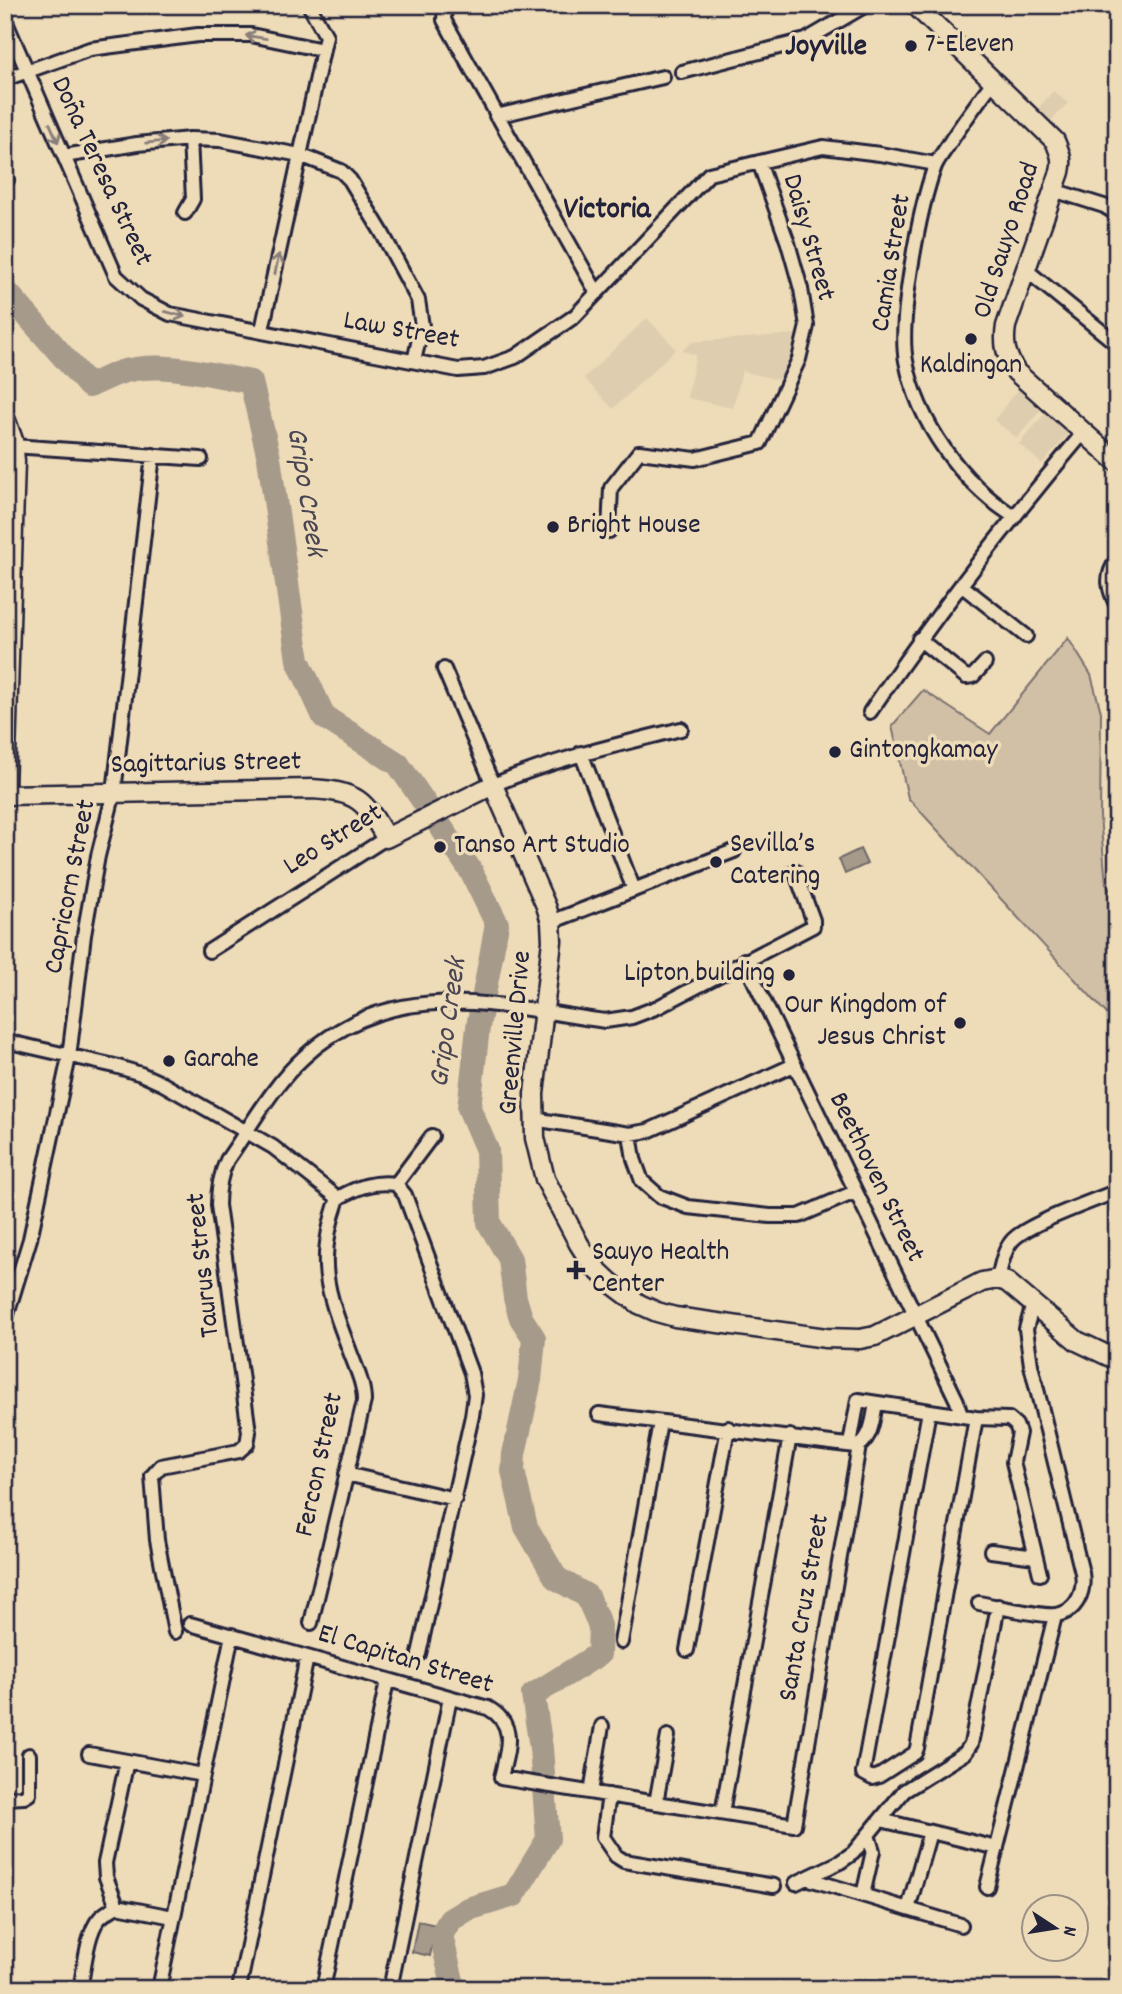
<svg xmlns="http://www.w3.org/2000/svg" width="1122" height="1994" font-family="Dekko,sans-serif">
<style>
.built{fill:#dfcdaf}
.green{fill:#d1c0a6;stroke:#7a7170;stroke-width:2}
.water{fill:#a69a8b;stroke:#716a6b;stroke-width:2}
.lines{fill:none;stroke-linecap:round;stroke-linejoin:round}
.river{stroke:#a69a8b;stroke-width:24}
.street-casing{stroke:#22223b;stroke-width:18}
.secondary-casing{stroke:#22223b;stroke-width:23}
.street{stroke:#eedbb8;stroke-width:12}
.secondary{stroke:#eedbb8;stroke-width:18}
.oneway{stroke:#887e7a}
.poi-dot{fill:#22223b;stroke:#eedbb8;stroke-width:2.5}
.labels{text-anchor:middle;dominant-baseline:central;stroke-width:7;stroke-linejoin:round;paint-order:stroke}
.poi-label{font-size:28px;fill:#22223b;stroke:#eedbb8;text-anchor:start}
.street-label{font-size:28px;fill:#22223b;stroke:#eedbb8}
.neighbourhood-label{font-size:30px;font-weight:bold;fill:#22223b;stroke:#eedbb8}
.water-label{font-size:30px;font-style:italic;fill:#4a4653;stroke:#eedbb8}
</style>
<rect width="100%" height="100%" fill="#eedbb8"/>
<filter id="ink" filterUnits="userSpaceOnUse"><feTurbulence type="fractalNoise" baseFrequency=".0143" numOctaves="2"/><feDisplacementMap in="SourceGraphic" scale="14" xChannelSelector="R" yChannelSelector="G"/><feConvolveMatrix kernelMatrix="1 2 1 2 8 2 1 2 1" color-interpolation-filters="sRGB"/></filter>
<g filter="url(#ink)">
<path class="built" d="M1053,91l15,12 -18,19 -13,-12z
M647,318l29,31 -63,60 -29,-31z
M797,334l-15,47 -40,-10 -9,37 -46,-10 9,-43 -14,-4 10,-9z
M1022,385l22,21 -27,32 -23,-18z
M1048,410l23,21 -29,33 -23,-20z"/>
<path class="green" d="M1068,638l23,37 10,37 -1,104 6,68 11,17v124l-209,-227 -16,-72 31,-36 67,44z"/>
<path class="water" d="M860,849l7,15 -22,10 -6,-15z
M418,1921l18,4 -6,31 -18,-4z"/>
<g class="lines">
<path class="river" d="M5,290l84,96c12,-5 24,-12 36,-15 41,-10 86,4 126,11l18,76 29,202 26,57 74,47 73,107 26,53 -19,103 -9,81 18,42 2,73 21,36 5,39 6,20 13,20 -4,42 -16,74 -1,17 13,56 30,51 31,18 13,30 -1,28 -66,41 8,53 7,91 -34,56 -46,14 -18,11 -9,15 13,54"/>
<g class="street-casing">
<path id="street" d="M445,5l-1,15 153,273
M5,20l111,256 25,23 29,15 288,56 26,-2 31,-11 60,-41 134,-142 114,-27 57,7 56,10
M682,72l124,-32 60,-35
M5,79l85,-30 108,-14h53l72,15
M993,82c-15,19 -28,38 -41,57 -5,9 -13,18 -17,27 -15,40 -37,154 -29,195 12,62 55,121 107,155
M496,116l167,-39
M64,156l73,-12 53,-5 30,1 80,15 41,16 9,9 31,51 37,69 4,26 -8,35
M5,174l2,6
M1053,190l51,16 13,8
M185,213l8,-14 -3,-60
M1026,270l91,74
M262,330l64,-294 -17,-31
M13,446l188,13
M609,531l2,-43 28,-36 56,7 65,-16 39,-84 8,-33 -6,-37 -13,-46 -29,-81
M1117,560c-12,16 -9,29 0,46
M961,585l65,51
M919,639l47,38 7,-1 12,-13
M444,669l49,116c61,-26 124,-40 188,-56
M870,712c66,-98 138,-190 214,-280
M581,753l53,137
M551,922l183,-71
M209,951l177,-113
M744,960l213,441 4,15
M5,1041l110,25 26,8 22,10 110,63 65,51
M533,1119l97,15 18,-3 146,-66
M630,1134l4,25 8,22 17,15 29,11 82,9h29l56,-24
M396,1184l9,11 66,178 4,22 -3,21 -53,238
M396,1184l36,-48
M338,1198c20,-11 35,-17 58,-14
M998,1279c3,-12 5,-27 13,-37 12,-17 83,-41 106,-51
M5,1321l25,-82 39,-182 15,-122 14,-79 16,-64 39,-337
M929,1411l-66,362 9,5 7,-2 36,-23 2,-5 59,-330
M599,1414l256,32
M850,1444l8,-44 118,18 33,1 7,6 3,8 -6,29 27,112
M346,1474l109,25
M991,1551l44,6
M979,1603c17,3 63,14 77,12 21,-3 29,-24 26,-42l-51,-208 -5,-36 7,-25
M311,1623l53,-222c0,-18 -9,-35 -15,-52 -23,-60 -33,-88 -11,-151
M190,1624l298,84c30,17 19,42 13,70l293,47 65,-379c13,-10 14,-27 17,-43
M175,1632l-18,-92 -5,-64 9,-10 78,-15 8,-7 2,-12 -31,-227c0,-17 2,-30 9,-45 24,-34 46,-75 77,-103 88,-82 195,-51 301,-36l27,-4 26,-10 155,-81v-6l-18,-49
M621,1642l39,-220
M687,1650l41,-222
M89,1754l114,21
M591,1792l11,-66
M609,1795l-6,42 13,19 8,5 150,25
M5,1798l19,-1 5,-3v-39
M656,1803l12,-67
M722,1813l68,-377
M881,1820l116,28
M806,1878l155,47
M796,1883l44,-21 13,-9 51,-62 61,-38 6,-9 27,-138
M987,1887l68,-271
M863,1895l10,-44 -5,-16
M117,1906l-11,-29 -1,-14 22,-102
M908,1909l22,-77
M80,1989c4,-18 7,-57 19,-70 5,-6 12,-9 18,-13l56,11
M159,1989l73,-354
M239,1989l68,-332
M323,1989l64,-308
M390,1989l60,-291"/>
</g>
<g class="secondary-casing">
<path id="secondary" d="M915,5l140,136c5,12 8,18 5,31l-54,154c-3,19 0,29 10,46l101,90
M5,418l8,22 2,21 -10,329
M5,795l307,-6c45,3 52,10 74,49l107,-53 53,121 5,16 1,19 -18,153 1,44 10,41 34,65 14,22 18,17 28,21 18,8 18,5 151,21 34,1 15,-3 107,-54 16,-3 9,3 70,59 40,19"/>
</g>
<use href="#street" class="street"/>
<use href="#secondary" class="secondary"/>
</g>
<defs><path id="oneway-shaft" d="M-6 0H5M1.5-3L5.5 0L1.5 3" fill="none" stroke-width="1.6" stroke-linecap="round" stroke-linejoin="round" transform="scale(1.75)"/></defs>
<g class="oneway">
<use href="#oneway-shaft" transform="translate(256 37) rotate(-171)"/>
<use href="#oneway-shaft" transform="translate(54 133) rotate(66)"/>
<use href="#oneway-shaft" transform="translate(156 142) rotate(-6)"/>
<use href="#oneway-shaft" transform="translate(277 264) rotate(-78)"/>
<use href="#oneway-shaft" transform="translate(175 314) rotate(15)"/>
</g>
</g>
<g class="poi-dot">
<circle cx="911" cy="46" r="7"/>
<circle cx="971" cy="339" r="7"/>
<circle cx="553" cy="527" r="7"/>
<circle cx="835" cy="752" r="7"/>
<circle cx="440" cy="847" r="7"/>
<circle cx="716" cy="862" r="7"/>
<circle cx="789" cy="975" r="7"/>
<circle cx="960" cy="1023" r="7"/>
<circle cx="169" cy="1061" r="7"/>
<path d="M572.5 1259.5h7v7h7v7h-7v7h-7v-7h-7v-7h7z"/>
</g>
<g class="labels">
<g class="poi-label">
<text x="925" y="46">7-Eleven</text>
<text x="971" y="367" text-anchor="middle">Kaldingan</text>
<text x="567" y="527">Bright House</text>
<text x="849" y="752">Gintongkamay</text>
<text x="730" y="846">Sevilla’s<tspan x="730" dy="32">Catering</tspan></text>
<text x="454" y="847">Tanso Art Studio</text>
<text x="775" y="975" text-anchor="end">Lipton building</text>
<text x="946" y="1007" text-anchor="end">Our Kingdom of<tspan x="946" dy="32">Jesus Christ</tspan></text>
<text x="183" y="1061">Garahe</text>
<text x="592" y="1254">Sauyo Health<tspan x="592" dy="32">Center</tspan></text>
</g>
<g class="street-label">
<text transform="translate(100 172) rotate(65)">Doña Teresa Street</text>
<text transform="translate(807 238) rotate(74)">Daisy Street</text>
<text transform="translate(1008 241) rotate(-72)">Old Sauyo Road</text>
<text transform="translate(893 263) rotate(-81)">Camia Street</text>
<text transform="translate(401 332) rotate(10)">Law Street</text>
<text transform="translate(206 765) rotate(-1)">Sagittarius Street</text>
<text transform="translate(334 841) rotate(-32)">Leo Street</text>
<text transform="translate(72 887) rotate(-79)">Capricorn Street</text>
<text transform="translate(517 1033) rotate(-85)">Greenville Drive</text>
<text transform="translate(875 1178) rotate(64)">Beethoven Street</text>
<text transform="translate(205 1265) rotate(-96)">Taurus Street</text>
<text transform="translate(321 1465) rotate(-78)">Fercon Street</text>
<text transform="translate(806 1608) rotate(-80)">Santa Cruz Street</text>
<text transform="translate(405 1661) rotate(17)">El Capitan Street</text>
</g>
<g class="neighbourhood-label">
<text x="826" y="48">Joyville</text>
<text x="607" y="211">Victoria</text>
</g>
<g class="water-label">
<text transform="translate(304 492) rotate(81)">Gripo Creek</text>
<text transform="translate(450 1023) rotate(-82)">Gripo Creek</text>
</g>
</g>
<rect width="1122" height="1994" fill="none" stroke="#eedbb8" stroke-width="28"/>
<rect x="14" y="14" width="1094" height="1966" fill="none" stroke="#22223b" stroke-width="2.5" filter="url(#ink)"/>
<g transform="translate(1055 1928) rotate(102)"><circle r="33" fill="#eedbb8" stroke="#9c9186" stroke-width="2"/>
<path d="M0-5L12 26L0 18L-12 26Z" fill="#22223b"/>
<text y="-10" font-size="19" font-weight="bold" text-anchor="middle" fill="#22223b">N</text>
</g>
</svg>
